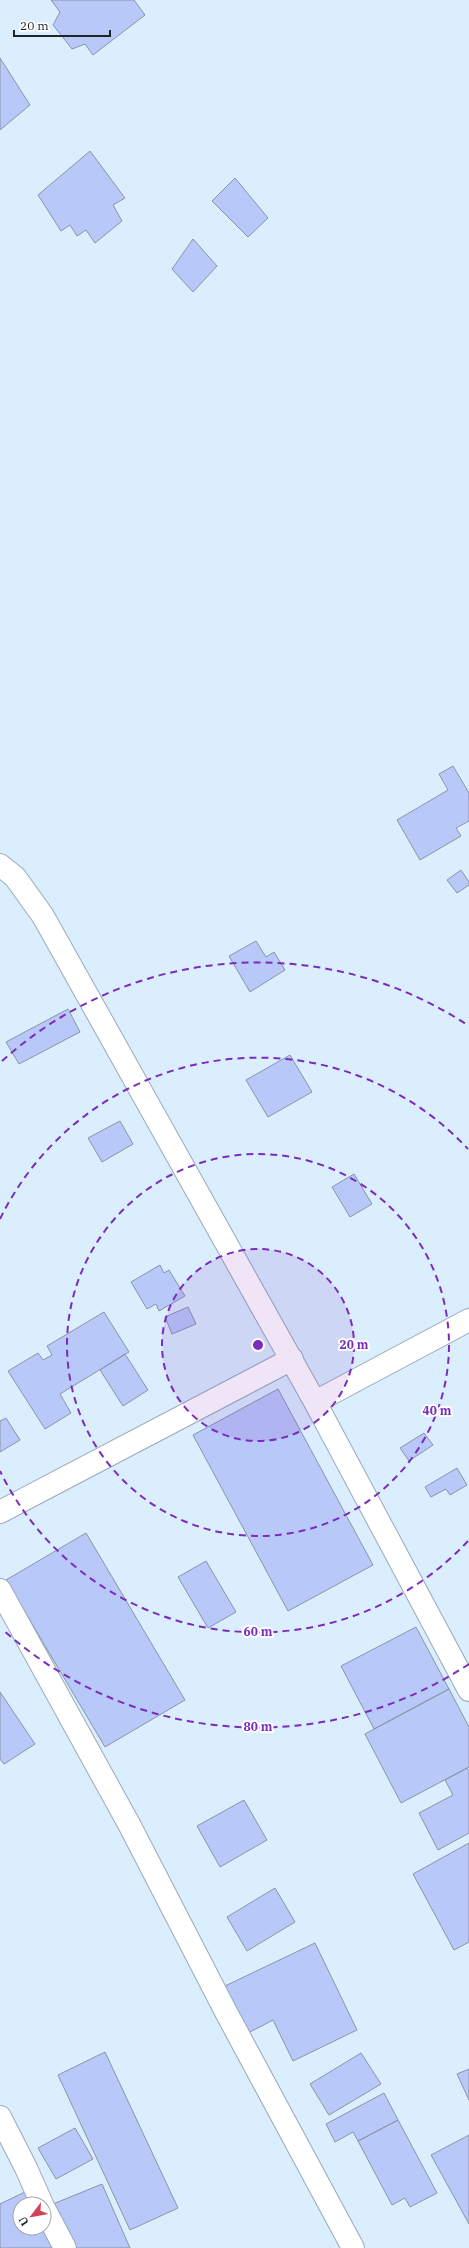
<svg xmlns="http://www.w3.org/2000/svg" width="469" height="2248" font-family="'IBM Plex Serif',serif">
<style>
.building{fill:#b8c8f9;stroke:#8c93a7}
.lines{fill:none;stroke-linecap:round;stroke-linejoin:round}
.minor-casing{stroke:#98aaba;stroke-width:24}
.minor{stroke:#fff;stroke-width:22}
.ring{fill:none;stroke:#7b2cbf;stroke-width:2;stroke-dasharray:7 5}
.centre{fill:#7b2cbf;stroke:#fff;stroke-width:2}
.ring-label{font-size:12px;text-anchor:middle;font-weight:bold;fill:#7b2cbf;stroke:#fff;stroke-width:4;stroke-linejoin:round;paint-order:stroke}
</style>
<rect width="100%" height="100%" fill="#daeefe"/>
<path class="building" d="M51,0h83l11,15 -52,40 -8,-11 -13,5 -19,-24 7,-13z
M0,58l30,47 -30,25z
M90,151l35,47 -12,7 9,16 -27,22 -9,-13 -9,6 -7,-11 -9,6 -23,-36z
M235,178l33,40 -20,19 -36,-36z
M193,239l24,27 -24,26 -21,-23z
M453,766l16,27v28l-13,7 5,8 -41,24 -23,-40 51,-30 -9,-16z
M461,870l8,12v3l-12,8 -10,-13z
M256,941l10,16 8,-5 11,18 -35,22 -21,-36z
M68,1009l12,23 -61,32 -13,-22z
M290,1055l22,37 -44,25 -22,-37z
M120,1121l13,23 -31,18 -14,-24z
M354,1174l18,30 -22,13 -18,-30z
M160,1265l4,8 5,-3 16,26 -26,15 -3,-7 -9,5 -16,-27z
M188,1307l8,17 -24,10 -7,-17z
M104,1312l25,40 -69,42 11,19 -26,16 -37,-58 30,-18 5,7 9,-5 -5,-9z
M125,1354l23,36 -25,16 -23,-36z
M278,1389l95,176 -85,46 -95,-176z
M6,1418l14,22 -20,12v-31z
M424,1433l9,12 -24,16 -9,-13z
M457,1468l10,17 -17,10 -4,-6 -15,8 -6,-10z
M86,1533l99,167 -80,47 -99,-167z
M206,1561l30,51 -28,16 -30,-51z
M416,1627l33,62 -75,40 -33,-63z
M449,1689l20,38v40l-68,36 -36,-69z
M0,1692l35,52 -31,20 -4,-5z
M467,1768l2,3v62l-31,17 -19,-37 34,-18 -8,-15z
M244,1800l23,40 -47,27 -23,-41z
M469,1843v99l-15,8 -41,-76z
M275,1888l20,34 -48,29 -20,-34z
M315,1943l42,87 -64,31 -20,-41 -25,13 -23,-47z
M105,2052l73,156 -48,22 -72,-155z
M361,2053l20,31 -52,31 -19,-31z
M469,2069v31l-12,-26z
M384,2093l14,27 -40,21 -5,-9 -18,10 -9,-18z
M398,2120l39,73 -27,14 -5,-9 -13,7 -34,-64z
M75,2128l18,31 -37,20 -18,-31z
M469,2135v89l-38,-69z
M102,2184l28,64h-58l-19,-44z
M25,2192l6,12h-11v24h23l9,20h-52v-44z"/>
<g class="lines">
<g class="minor-casing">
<path id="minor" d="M0,865l15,12 28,39 272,486 154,288
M315,1402l154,-82
M0,1512l292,-153
M0,1590l130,236 97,188 126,234
M0,2117l26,51 16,36
M44,2208l21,40"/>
</g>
<use href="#minor" class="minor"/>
</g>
<circle cx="258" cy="1345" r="96" fill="#7b2cbf" fill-opacity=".12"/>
<g class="ring">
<circle cx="258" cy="1345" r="96"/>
<circle cx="258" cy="1345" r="191"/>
<path d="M468 1541A287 287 0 0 1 0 1471M0 1219A287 287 0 0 1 468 1149"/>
<path d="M469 1664A382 382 0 0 1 2 1629M2 1061A382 382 0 0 1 469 1026"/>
</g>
<circle cx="258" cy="1345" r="6" class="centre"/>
<g class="ring-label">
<text x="354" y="1349">20 m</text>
<text x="437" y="1415">40 m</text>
<text x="258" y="1636">60 m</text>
<text x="258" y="1731">80 m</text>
</g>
<g transform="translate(32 2216) rotate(238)"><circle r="19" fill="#ffffff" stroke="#a5a8aa"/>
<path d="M0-3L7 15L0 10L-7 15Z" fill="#d24255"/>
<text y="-6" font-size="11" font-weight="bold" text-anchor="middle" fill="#1d252b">U</text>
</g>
<path d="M14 30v6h96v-6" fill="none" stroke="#1d252b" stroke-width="2"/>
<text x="20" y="30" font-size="12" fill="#1d252b" stroke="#ffffff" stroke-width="3" paint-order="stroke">20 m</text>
</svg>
